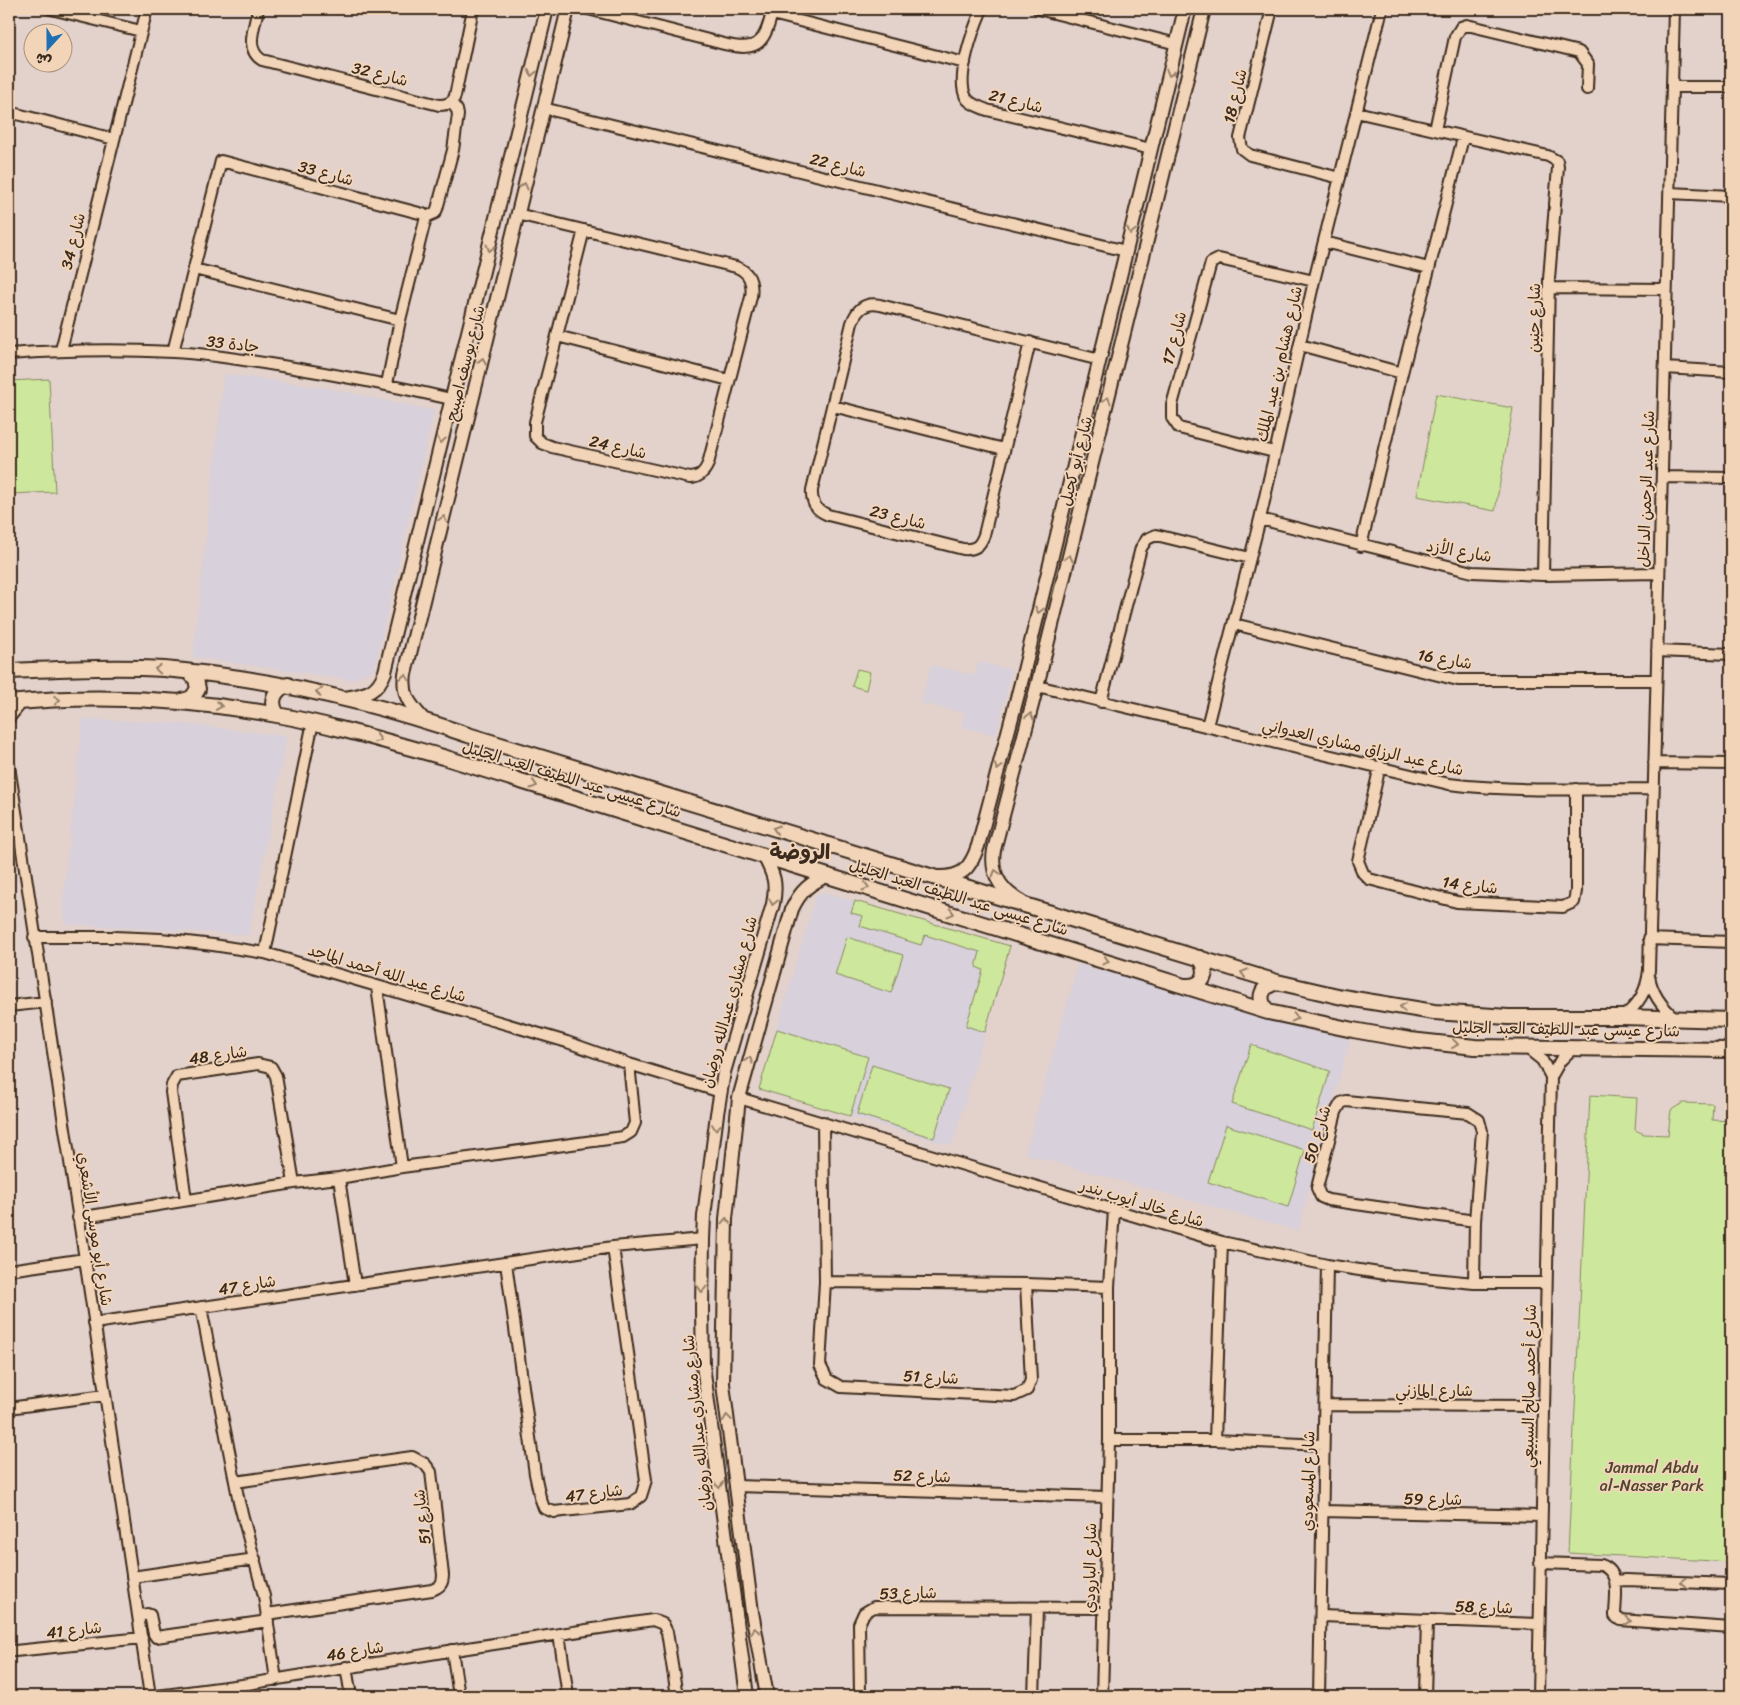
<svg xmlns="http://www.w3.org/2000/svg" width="1740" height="1705" font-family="Sriracha,'Playpen Sans Arabic',sans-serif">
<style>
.built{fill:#d8d0da}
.green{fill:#cde79d;stroke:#84885e}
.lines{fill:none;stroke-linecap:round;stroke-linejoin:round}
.minor-casing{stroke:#3b2a1e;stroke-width:14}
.tertiary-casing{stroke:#3b2a1e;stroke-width:16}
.secondary-casing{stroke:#3b2a1e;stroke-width:18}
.minor{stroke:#f2d5b8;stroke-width:10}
.tertiary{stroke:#f2d5b8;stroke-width:12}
.secondary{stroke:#f2d5b8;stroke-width:14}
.oneway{stroke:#96806b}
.labels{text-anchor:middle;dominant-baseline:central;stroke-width:4;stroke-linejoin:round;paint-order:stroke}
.street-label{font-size:16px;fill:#3b2a1e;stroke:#f2d5b8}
.park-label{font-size:16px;fill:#514631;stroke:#f2d5b8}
.district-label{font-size:21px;font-weight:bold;fill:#3b2a1e;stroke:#f2d5b8}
</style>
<rect width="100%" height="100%" fill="#e3d2cc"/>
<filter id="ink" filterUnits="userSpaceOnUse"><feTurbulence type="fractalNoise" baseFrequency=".02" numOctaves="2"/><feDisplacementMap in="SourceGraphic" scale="10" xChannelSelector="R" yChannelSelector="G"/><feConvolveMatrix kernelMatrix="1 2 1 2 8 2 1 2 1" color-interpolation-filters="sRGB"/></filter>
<g filter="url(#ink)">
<path class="built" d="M224,374l104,14 106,23 -60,259 -23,10 -158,-23z
M979,662l33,8 -16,65 -35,-8 4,-14 -44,-10 10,-38 43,10z
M83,719l94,4 110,13 -38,199 -184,-11 -2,-24z
M823,892l187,54 -58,200 -193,-57 57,-194z
M1078,964l272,75 -52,192 -273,-77z"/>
<path class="green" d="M49,379l6,113 -46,2v-113z
M1436,394l77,14 -18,103 -78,-15z
M857,669l13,3 -4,18 -14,-4z
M855,901l155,45 -25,86 -19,-6 17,-56 -7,-3 4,-15 -55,-17 -4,10 -61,-19 3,-10 -12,-3z
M847,937l56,18 -12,38 -56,-18z
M777,1029l91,28 -18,59 -91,-27z
M1251,1045l79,26 -18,59 -80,-26z
M872,1065l77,24 -15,49 -77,-24z
M1590,1095l47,3 -2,32 9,4 24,1 3,-25 12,-7 30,1 -1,16 19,1v441l-163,-9z
M1226,1125l79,25 -17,57 -80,-25z"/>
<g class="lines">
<g class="minor-casing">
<path id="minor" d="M51,9l90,22
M258,9c-3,17 -14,40 4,51l177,45c7,0 14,-2 16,-9l18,-87
M588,9l136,35c36,9 41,-3 49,-35
M982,9c-8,19 -28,71 -15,90 5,6 13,8 20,11l164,39
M1038,9l139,35
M1272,9l-32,129 2,11 8,6 90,23
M772,14l193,49
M1673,87h58
M543,108l583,143
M9,112l105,27
M1356,112l192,44 9,5 1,6 -9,112 -6,296
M1435,130l20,-93 6,-10 6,-2 112,27 9,12 -1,25
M1670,193l61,3
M517,214l219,53c14,5 17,16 15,30l-43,167c-4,9 -9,14 -18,14l-138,-31 -10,-4 -7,-7v-14l49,-192
M426,217l9,-4 2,-4 16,-59 5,-35 -1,-5 -6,-8
M1324,242l105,26
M194,269l206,51
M1549,288l117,1
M557,336l172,44
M1030,342l-46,193c-4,11 -9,15 -21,14l-135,-34c-12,-5 -17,-12 -16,-25l40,-167c5,-14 13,-21 28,-18l220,55
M1300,345l102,28
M61,350l86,-341
M173,352l48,-191 202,53 3,3
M9,354c54,-4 109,-5 164,-2 36,2 73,8 109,14 57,9 113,20 169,33
M1665,368l66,4
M387,384l13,-64 26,-103
M833,406l171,43
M1274,452l-95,-24 -7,-10v-13l39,-142 8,-4 95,22
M1662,477l69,1
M1260,519l212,53 71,3 116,-2
M1361,546l41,-173 61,-235
M1234,624l224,56h197
M1657,651l74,3
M1037,686l412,98c67,8 136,5 203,5
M1101,702l40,-154 6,-9 9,-4 94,23
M9,718l13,-16
M1207,726l53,-207 54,-238 68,-272
M1654,763l77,1
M9,766l76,493 65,437
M1380,766l-22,95 5,12 6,6 88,23 106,5 11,-5 2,-11v-102
M34,937h80l47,2 52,6 52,8 302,89 62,22 92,28
M1649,939l82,3
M265,953l48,-231
M1649,976c3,18 13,31 26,42
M377,987l25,180
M9,1006l37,-4
M1622,1017c17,-12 25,-26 27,-47l25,-961
M1527,1048l15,12 9,17
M739,1098l483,144 105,23 65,10 82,8h72
M823,1122l2,160 -5,83 7,14 14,8 173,9 13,-6 4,-10 -5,-96
M339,1178l16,107
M186,1200l-15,-108 1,-7 5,-9 81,-12 13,3 5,9 18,107
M78,1218l216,-35 45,-5 63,-11 221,-30 8,-5 4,-9 -6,-59
M506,1263l29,211 5,23 4,11 10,4 76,-8 11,-8 5,-16 -33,-233
M9,1270l76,-11
M825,1282l201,2 83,3
M1474,1283l1,-62 7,-90 -3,-11 -11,-7 -122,-12 -5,2 -5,9 -19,76 4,9 7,3 147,21
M201,1307l38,195 25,94 12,84
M94,1323l519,-76 90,-8
M1325,1405l219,1
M9,1408l96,-13
M1109,1440h106l108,5
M1215,1440l7,-198
M235,1482l177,-25 13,7 6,8 12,103c0,9 -3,12 -11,15l-165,24
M736,1486l371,11
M1323,1511l218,5
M1540,1563l61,2c21,7 14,34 14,51l5,4 111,8
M132,1577l123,-18
M1616,1581l10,-1 105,4
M138,1616l9,-2 3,1 4,19 2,3 112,-16
M1321,1616l218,8
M559,1634l9,62
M9,1650l6,1 127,-13
M452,1650l7,46
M346,1667l5,29
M157,1696l85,-11 219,-36 192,-29 10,4 4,8 10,64
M860,1696l-1,-72 5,-11 10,-6 231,1
M1034,1696l3,-87
M1102,1696l7,-256v-153l5,-77
M1319,1696l8,-431
M1425,1696l2,-76
M1538,1696l13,-619 9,-16 13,-13"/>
</g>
<g class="tertiary-casing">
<path id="tertiary" d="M345,698c21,-4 32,-5 40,-26l162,-663
M423,719c-13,-15 -21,-23 -18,-45l163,-665
M937,877c25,1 33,-8 41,-31l44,-167 163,-670
M1022,902c-21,-11 -32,-28 -28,-52l43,-164 167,-677
M747,1696l-44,-331 -1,-55 1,-71 1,-23 13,-102 7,-42 49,-168c4,-21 1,-29 -9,-48
M767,1696l-15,-84 -29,-228 3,-165 13,-121 53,-189c9,-19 17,-25 36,-34"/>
</g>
<g class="secondary-casing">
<path id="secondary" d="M9,671c50,-2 105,-5 155,-2 104,9 205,32 304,66l809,247 65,15 92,15 74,5h114l109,3
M182,701l10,-3 6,-9 -2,-10 -7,-7
M9,703c90,-9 179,-4 268,12 56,10 111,27 166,42l825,255 85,18 57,10 65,7 256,3
M277,714c-8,-12 -3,-25 11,-29
M1186,986c18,1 24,-14 14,-28
M1268,1012c-11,-13 -8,-25 9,-30"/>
</g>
<use href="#minor" class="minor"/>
<use href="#tertiary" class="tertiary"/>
<use href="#secondary" class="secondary"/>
</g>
<defs><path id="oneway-chevron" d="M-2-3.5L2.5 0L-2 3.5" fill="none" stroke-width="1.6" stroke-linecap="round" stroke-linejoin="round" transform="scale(1.25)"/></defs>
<g class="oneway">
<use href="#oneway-chevron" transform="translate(532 73) rotate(103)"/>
<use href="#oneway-chevron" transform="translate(1170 73) rotate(104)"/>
<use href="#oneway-chevron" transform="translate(524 186) rotate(-76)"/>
<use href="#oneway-chevron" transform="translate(1131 231) rotate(104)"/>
<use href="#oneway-chevron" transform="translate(490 248) rotate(105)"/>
<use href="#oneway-chevron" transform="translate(482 361) rotate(-76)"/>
<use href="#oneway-chevron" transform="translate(1107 400) rotate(-76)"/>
<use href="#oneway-chevron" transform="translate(441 440) rotate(103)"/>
<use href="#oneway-chevron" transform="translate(443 519) rotate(-75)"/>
<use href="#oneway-chevron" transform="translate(1069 558) rotate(-76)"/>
<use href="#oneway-chevron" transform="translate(1039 610) rotate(104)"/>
<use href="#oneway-chevron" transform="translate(158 669) rotate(-177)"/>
<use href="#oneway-chevron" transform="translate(405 677) rotate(-81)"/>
<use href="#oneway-chevron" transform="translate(319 692) rotate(-167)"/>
<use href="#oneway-chevron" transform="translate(57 700) rotate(-4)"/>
<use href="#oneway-chevron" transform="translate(219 706) rotate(8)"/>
<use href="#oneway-chevron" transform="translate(1030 716) rotate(-75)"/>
<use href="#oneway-chevron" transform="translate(378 739) rotate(16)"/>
<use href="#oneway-chevron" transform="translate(998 767) rotate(105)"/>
<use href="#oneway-chevron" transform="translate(534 785) rotate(17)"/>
<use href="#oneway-chevron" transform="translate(776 829) rotate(-163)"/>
<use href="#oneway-chevron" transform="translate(996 873) rotate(-106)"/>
<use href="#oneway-chevron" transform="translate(866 887) rotate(17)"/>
<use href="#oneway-chevron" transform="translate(773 902) rotate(102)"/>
<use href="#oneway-chevron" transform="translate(951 913) rotate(17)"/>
<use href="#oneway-chevron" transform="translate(1106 961) rotate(17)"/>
<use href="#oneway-chevron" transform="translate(1244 973) rotate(-163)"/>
<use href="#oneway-chevron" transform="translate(1403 1007) rotate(-170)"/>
<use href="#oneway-chevron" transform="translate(1295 1018) rotate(13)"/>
<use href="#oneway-chevron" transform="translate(1455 1044) rotate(6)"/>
<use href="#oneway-chevron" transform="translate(749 1060) rotate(-74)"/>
<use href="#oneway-chevron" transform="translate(716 1127) rotate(97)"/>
<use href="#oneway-chevron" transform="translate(726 1221) rotate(-87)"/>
<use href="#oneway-chevron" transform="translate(702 1289) rotate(91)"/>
<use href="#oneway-chevron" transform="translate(727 1418) rotate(-97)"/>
<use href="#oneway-chevron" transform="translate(719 1485) rotate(83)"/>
<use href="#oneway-chevron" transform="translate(1683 1582) rotate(-178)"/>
<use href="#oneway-chevron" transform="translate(1628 1621) rotate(9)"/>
<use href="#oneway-chevron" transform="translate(755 1631) rotate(-100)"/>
</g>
</g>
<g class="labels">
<g class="street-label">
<text transform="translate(380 74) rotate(14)">شارع 32</text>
<text transform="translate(1235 96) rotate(-76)">شارع 18</text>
<text transform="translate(1016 101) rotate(14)">شارع 21</text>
<text transform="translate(838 165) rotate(14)">شارع 22</text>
<text transform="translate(326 173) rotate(15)">شارع 33</text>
<text transform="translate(73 241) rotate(-76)">شارع 34</text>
<text transform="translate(1534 318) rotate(-89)">شارع حنين</text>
<text transform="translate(1174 338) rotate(-75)">شارع 17</text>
<text transform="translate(233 344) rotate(7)">جادة 33</text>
<text transform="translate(465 363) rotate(-76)">شارع يوسف اصبيح</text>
<text transform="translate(1279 364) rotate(-77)">شارع هشام بن عبد الملك</text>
<text transform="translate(618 447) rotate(13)">شارع 24</text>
<text transform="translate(1076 461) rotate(-76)">شارع أبو كحيل</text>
<text transform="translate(1646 489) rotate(-88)">شارع عبد الرحمن الداخل</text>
<text transform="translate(898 517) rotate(14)">شارع 23</text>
<text transform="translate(1459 551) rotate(10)">شارع الأزد</text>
<text transform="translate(1445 659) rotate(10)">شارع 16</text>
<text transform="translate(1363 747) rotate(13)">شارع عبد الرزاق مشاري العدواني</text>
<text transform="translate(572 779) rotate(17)">شارع عيسى عبد اللطيف العبد الجليل</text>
<text transform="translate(1470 885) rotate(7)">شارع 14</text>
<text transform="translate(959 897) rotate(17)">شارع عيسى عبد اللطيف العبد الجليل</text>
<text transform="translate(387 973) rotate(17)">شارع عبد الله أحمد الماجد</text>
<text transform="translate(729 1002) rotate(-75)">شارع مشاري عبدالله روضان</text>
<text transform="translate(1566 1029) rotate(1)">شارع عيسى عبد اللطيف العبد الجليل</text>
<text transform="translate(218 1055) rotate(-8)">شارع 48</text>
<text transform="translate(1317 1134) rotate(-73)">شارع 50</text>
<text transform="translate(1142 1203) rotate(17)">شارع خالد أيوب بندر</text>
<text transform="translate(95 1229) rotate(81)">شارع أبو موسى الأشعري</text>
<text transform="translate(247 1285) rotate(-9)">شارع 47</text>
<text transform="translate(931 1377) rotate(3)">شارع 51</text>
<text transform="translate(1529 1386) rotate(-89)">شارع أحمد صالح السبيعي</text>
<text x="1434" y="1390">شارع المازني</text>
<text transform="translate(697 1423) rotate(-96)">شارع مشاري عبدالله روضان</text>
<text transform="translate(922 1476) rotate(2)">شارع 52</text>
<text transform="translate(1308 1481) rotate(-89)">شارع المسعودي</text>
<text transform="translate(594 1493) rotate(-7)">شارع 47</text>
<text transform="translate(1433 1499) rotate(1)">شارع 59</text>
<text transform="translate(422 1517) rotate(-97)">شارع 51</text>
<text transform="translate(1090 1568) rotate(-89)">شارع البارودي</text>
<text transform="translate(908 1593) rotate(-1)">شارع 53</text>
<text transform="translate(1484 1607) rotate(2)">شارع 58</text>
<text transform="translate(74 1630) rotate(-6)">شارع 41</text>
<text transform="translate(355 1651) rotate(-9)">شارع 46</text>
</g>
<g class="park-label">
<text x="1652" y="1467">Jammal Abdu<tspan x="1652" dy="18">al-Nasser Park</tspan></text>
</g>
<g class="district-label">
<text x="800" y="852">الروضة</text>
</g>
</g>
<rect width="1740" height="1705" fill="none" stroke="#f2d5b8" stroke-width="30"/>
<rect x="15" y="15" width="1710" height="1675" fill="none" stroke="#3b2a1e" stroke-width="2" filter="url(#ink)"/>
<g transform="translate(48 48) rotate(201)"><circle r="24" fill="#f2d5b8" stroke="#a9917a"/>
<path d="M0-4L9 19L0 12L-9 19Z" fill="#1f6fb2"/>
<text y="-8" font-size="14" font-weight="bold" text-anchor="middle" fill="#3b2a1e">ش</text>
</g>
</svg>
